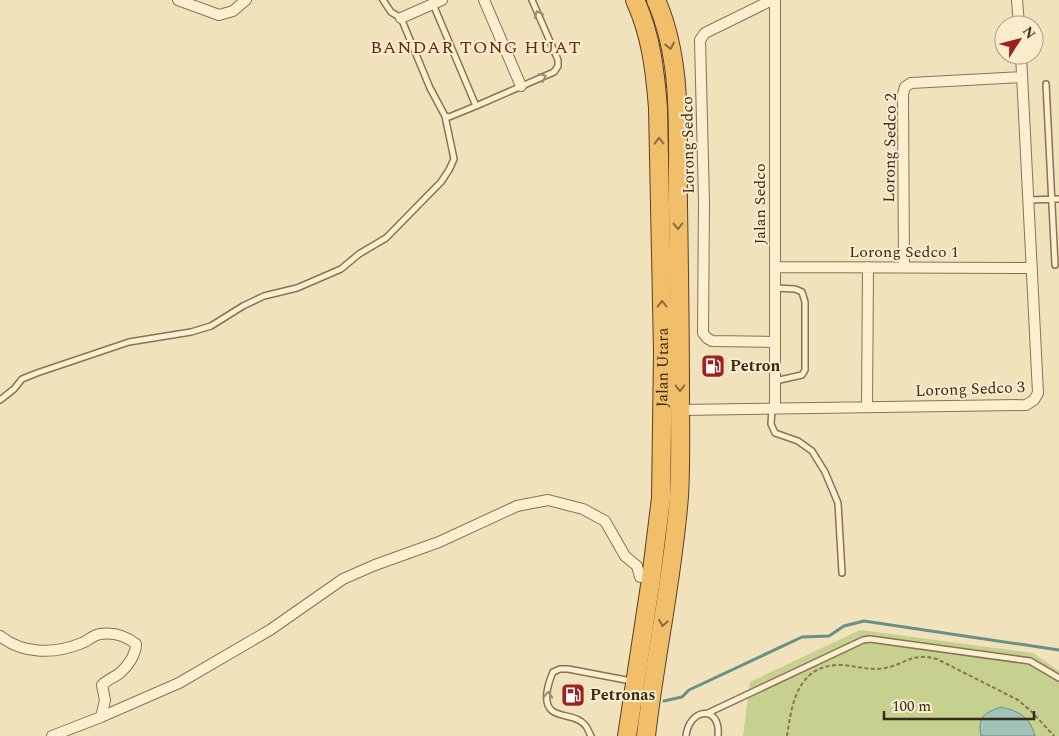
<svg xmlns="http://www.w3.org/2000/svg" width="1059" height="736" font-family="Spectral,serif">
<style>
.green{fill:#c6d08f}
.water{fill:#a0c2b9;stroke:#679087}
.lines{fill:none;stroke-linecap:round;stroke-linejoin:round}
.stream{stroke:#679087;stroke-width:3}
.service-casing{stroke:#8a7254;stroke-width:8}
.minor-casing{stroke:#8a7254;stroke-width:12}
.trunk-casing{stroke:#573f29;stroke-width:20}
.path{stroke:#8a7254;stroke-width:2;stroke-dasharray:4 2.5;stroke-linecap:butt}
.service{stroke:#fbefcf;stroke-width:5}
.minor{stroke:#fbefcf;stroke-width:10}
.trunk{stroke:#f1bf6a;stroke-width:18}
.oneway{stroke:#9a8c74}
.oneway2{stroke:#8b6c3e}
.labels{text-anchor:middle;dominant-baseline:central;stroke-width:4;stroke-linejoin:round;paint-order:stroke}
.street-label{font-size:16px;fill:#38291a;stroke:#f8eccc}
.poi-label{font-size:16px;font-weight:bold;fill:#38291a;stroke:#f8eccc;text-anchor:start}
.neighbourhood-label{font-size:18px;letter-spacing:1px;fill:#682916;stroke:#f8eccc}
</style>
<rect width="100%" height="100%" fill="#f1e2bc"/>
<path class="green" d="M860,630l173,23 26,18v65h-316l7,-54z"/>
<path class="water" d="M1001,707c18,4 29,10 34,29h-54c-4,-19 3,-23 20,-29z"/>
<g class="lines">
<path class="stream" d="M664,701l18,-4 7,-7 113,-53 27,-1 15,-10 20,-5 195,29"/>
<g class="service-casing">
<path id="service" d="M383,0l8,12 10,6 29,70 15,28 4,1 27,-11
M433,4l43,102 78,-34 4,-6v-6l-26,-60
M1046,84l9,181
M1029,200l30,-1
M775,288l20,1 7,3 3,10v68l-3,5 -27,6
M0,400l14,-11 8,-10 15,-6 92,-31 62,-10 20,-6 32,-20 21,-10 33,-8 44,-19 18,-15 27,-16 55,-56 8,-12 5,-11 -9,-43
M772,409l-1,15 4,9 23,8 14,10 13,21 13,31 4,70
M708,713l155,-73 7,-1 160,22 29,17
M591,736c-2,-3 -3,-8 -6,-11 -12,-15 -42,-2 -38,-33 1,-7 3,-13 6,-20l7,-3h8l58,11
M686,736c3,-28 35,-32 32,0"/>
</g>
<g class="minor-casing">
<path id="minor" d="M178,0l41,15 14,-4 13,-11
M484,0l37,86
M772,0l-67,33 -5,7 4,162 -1,131 4,5 5,3 63,1
M775,0v409
M1017,0l2,25
M401,18l41,-18
M775,267l257,1
M904,267l-1,-173 2,-7 6,-4 111,-6
M867,407l1,-140
M680,410l346,-5 8,-5 4,-7 -17,-338
M0,636c24,19 55,18 82,7 6,-2 11,-8 18,-9 13,-2 26,2 36,10 0,10 -8,22 -16,29 -5,4 -12,6 -18,12l3,15 -4,17
M52,736l49,-19 78,-34 91,-53 73,-51 32,-14 64,-23 78,-36 31,-6 35,9 22,12 20,35 12,10 3,11"/>
</g>
<g class="trunk-casing">
<g id="trunk">
<path id="s1" d="M627,736l24,-157 10,-81 2,-146 -5,-244c-3,-38 -7,-73 -23,-108"/>
<path d="M646,736c9,-80 27,-159 33,-240 2,-33 1,-68 1,-102 0,-63 -1,-126 -2,-189 -1,-68 6,-142 -22,-205"/>
</g>
</g>
<path class="path" d="M787,736c5,-34 11,-72 55,-71 15,1 28,6 43,3 21,-4 27,-16 52,-9l81,41 14,12 22,24"/>
<use href="#service" class="service"/>
<use href="#minor" class="minor"/>
<use href="#trunk" class="trunk"/>
</g>
<defs><path id="oneway-chevron" d="M-2-3.5L2.5 0L-2 3.5" fill="none" stroke-width="1.6" stroke-linecap="round" stroke-linejoin="round" transform="scale(1.25)"/></defs>
<g class="oneway">
<use href="#oneway-chevron" transform="translate(538 14) rotate(-114)"/>
<use href="#oneway-chevron" transform="translate(543 77) rotate(-24)"/>
<use href="#oneway-chevron" transform="translate(548 695) rotate(-88)"/>
</g>
<g class="oneway2">
<use href="#oneway-chevron" transform="translate(670 46) rotate(79)"/>
<use href="#oneway-chevron" transform="translate(659 141) rotate(-91)"/>
<use href="#oneway-chevron" transform="translate(678 226) rotate(89)"/>
<use href="#oneway-chevron" transform="translate(662 304) rotate(-91)"/>
<use href="#oneway-chevron" transform="translate(680 388) rotate(90)"/>
<use href="#oneway-chevron" transform="translate(663 623) rotate(99)"/>
</g>
<defs>
<g id="fuel-square" transform="scale(1.25)"><rect x="-9" y="-9" width="18" height="18" rx="4" fill="#9d221f" stroke="#f8eccc"/><path d="M-5.5-6h7V0h2V4h1.3V-2.5L3-4.5l.8-.8L6-3V5H2.5V1h-1V6h-7ZM-4.2-4.7v3.2H.2V-4.7Z" fill="#fff"/></g>
</defs>
<g fill-rule="evenodd">
<use href="#fuel-square" x="713" y="366"/>
<use href="#fuel-square" x="573" y="695"/>
</g>
<g class="labels">
<g class="street-label">
<text transform="translate(688 145) rotate(-91)">Lorong Sedco</text>
<text transform="translate(890 148) rotate(-89)">Lorong Sedco 2</text>
<text transform="translate(760 204) rotate(-90)">Jalan Sedco</text>
<text x="904" y="252">Lorong Sedco 1</text>
<text stroke="none"><textPath href="#s1" startOffset="371">Jalan Utara</textPath></text>
<text transform="translate(970 389) rotate(-2)">Lorong Sedco 3</text>
</g>
<g class="poi-label">
<text x="730" y="366">Petron</text>
<text x="590" y="695">Petronas</text>
</g>
<g class="neighbourhood-label">
<text x="476" y="47">BANDAR TONG HUAT</text>
</g>
</g>
<g transform="translate(1019 40) rotate(54)"><circle r="24" fill="#f8eccc" stroke="#ab9e85"/>
<path d="M0-4L9 19L0 12L-9 19Z" fill="#9d221f"/>
<text y="-8" font-size="14" font-weight="bold" text-anchor="middle" fill="#38291a">N</text>
</g>
<path d="M884 711v8h150v-8" fill="none" stroke="#38291a" stroke-width="2.5"/>
<text x="892" y="711" font-size="15" fill="#38291a" stroke="#f8eccc" stroke-width="4" paint-order="stroke">100 m</text>
</svg>
